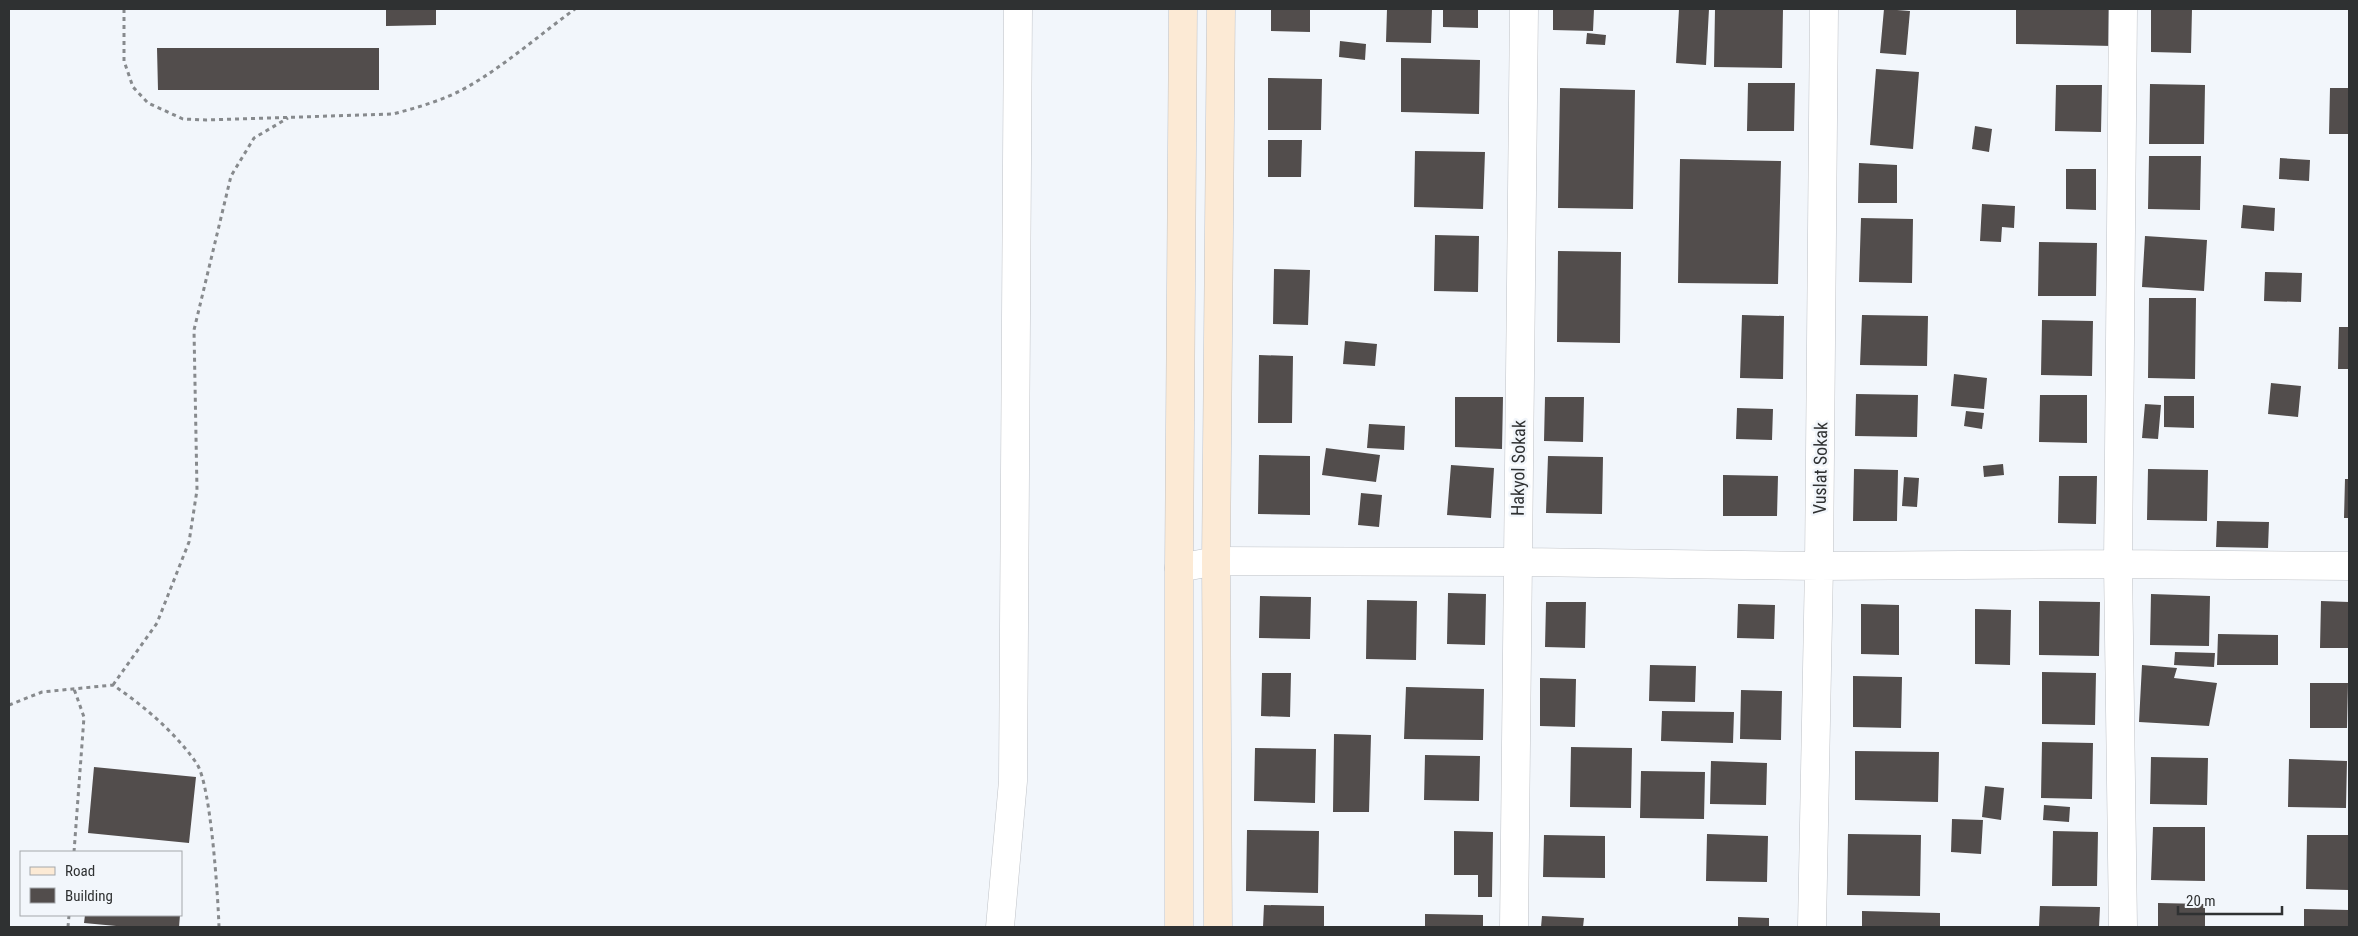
<svg xmlns="http://www.w3.org/2000/svg" width="2358" height="936" font-family="'Roboto Condensed',sans-serif">
<style>
.building{fill:#524d4c}
.lines{fill:none;stroke-linecap:round;stroke-linejoin:round}
.street-casing{stroke:#bfc2c7;stroke-width:29}
.secondary-casing{stroke:#bfc2c7;stroke-width:29}
.path{stroke:#878a8d;stroke-width:3;stroke-dasharray:4 4;stroke-linecap:butt}
.street{stroke:#fff;stroke-width:28}
.secondary{stroke:#fcead5;stroke-width:28}
.labels{text-anchor:middle;dominant-baseline:central;stroke-width:5;stroke-linejoin:round;paint-order:stroke}
.street-label{font-size:18px;fill:#2f3132;stroke:#f2f6fb}
</style>
<rect width="100%" height="100%" fill="#f2f6fb"/>
<path class="building" d="M386,9h50v16l-50,1z
M1271,9h39v23l-39,-1z
M1387,9h45l-1,34 -45,-1z
M1443,9h35v19l-35,-1z
M1553,9h41l-1,22 -40,-1z
M1679,9h30l-3,56 -30,-2z
M1715,9h68l-1,59 -68,-1z
M1884,9l26,2 -4,44 -26,-2z
M2016,9h97v37l-97,-2z
M2151,9h41l-1,44 -40,-1z
M1587,33l19,2 -1,10 -19,-1z
M1340,41l26,3 -1,16 -26,-3z
M157,48h222v42h-221z
M1401,58l79,2 -1,54 -78,-2z
M1876,69l43,3 -6,77 -43,-4z
M1268,78l54,1 -1,51h-53z
M1748,83h47l-1,48h-47z
M2150,84l55,1 -1,59h-55z
M2056,85h46l-1,47 -46,-1z
M1560,88l75,2 -2,119 -75,-1z
M2330,88h19v46h-20z
M1975,126l17,3 -3,23 -17,-3z
M1268,140h34l-1,37h-33z
M1415,151l70,1 -2,57 -69,-2z
M2149,156h52l-1,54 -52,-1z
M2280,158l30,2 -1,21 -30,-2z
M1680,159l101,2 -3,123 -100,-1z
M1859,163l38,2v38h-39z
M2066,169h30v41l-30,-1z
M1982,204l33,2 -1,22 -12,-1 -1,15 -21,-1z
M2243,205l32,3 -1,23 -33,-3z
M1861,218l52,1 -1,64 -53,-1z
M1435,235l44,1 -1,56 -44,-1z
M2145,236l62,4 -3,51 -62,-4z
M2039,242l58,1 -1,53h-58z
M1558,251l63,1 -1,91 -63,-1z
M1274,269l36,1 -2,55 -35,-1z
M2265,272l37,1 -1,29 -37,-1z
M2149,298h47l-1,81 -47,-1z
M1742,315l42,1 -1,63 -43,-1z
M1862,315l66,1 -1,50 -67,-1z
M2042,320l51,1 -1,55 -51,-1z
M2339,327h10v42h-11z
M1345,341l32,3 -2,22 -32,-2z
M1259,355l34,1 -1,67h-34z
M1954,374l33,4 -3,31 -33,-3z
M2271,383l30,3 -3,31 -30,-3z
M1856,394l62,1 -1,42 -62,-1z
M2040,395h47v48l-48,-1z
M2164,396h30v32l-30,-1z
M1455,397h48l-1,52 -47,-2z
M1545,397h39l-1,45 -39,-1z
M2145,404l16,1 -3,34 -16,-1z
M1737,408l36,1 -1,31 -36,-1z
M1966,411l18,2 -2,16 -18,-3z
M1369,424l36,2 -1,24 -37,-2z
M1326,448l54,7 -4,27 -54,-7z
M1259,455l51,1v59l-52,-1z
M1548,456l55,1 -1,57 -56,-1z
M2003,464l1,11 -20,2 -1,-11z
M1451,465l43,3 -3,50 -44,-3z
M1854,469l44,1 -1,51h-44z
M2148,469l60,1 -1,51 -60,-1z
M1723,475l55,1 -1,40h-54z
M2059,476h38l-1,48 -38,-1z
M1904,477l15,1 -2,29 -15,-1z
M2345,479h4v39h-5z
M1361,493l21,2 -3,32 -21,-2z
M2217,521l52,1 -1,26 -52,-1z
M1448,593l38,1 -1,51 -38,-1z
M2151,594l59,2 -1,50 -59,-1z
M1260,596l51,1 -1,42 -51,-1z
M1367,600l50,1 -1,59 -50,-1z
M2039,601l61,1 -1,54 -60,-1z
M2321,601l28,1v46h-29z
M1546,602h40l-1,46 -40,-1z
M1738,604l37,1 -1,34 -37,-1z
M1861,604l38,1v50l-38,-1z
M1975,609l36,1 -1,55 -35,-1z
M2218,634l60,1v30h-61z
M2175,652l40,1 -1,14 -40,-2z
M1650,665l46,1 -1,36 -46,-1z
M2142,665l35,3 -3,10 43,5 -8,43 -70,-4z
M2042,672l54,1 -1,52 -53,-1z
M1262,673h29l-1,44 -29,-1z
M1853,676l49,1 -1,51 -48,-1z
M1540,678l36,1 -1,48 -35,-1z
M2310,683h38l-1,45h-37z
M1406,687l78,2 -1,51 -79,-1z
M1741,690l41,1 -1,49 -41,-1z
M1662,711l72,1 -1,31 -72,-2z
M1334,734l37,1 -2,77h-36z
M2042,742l51,1 -1,56 -51,-1z
M1571,747l61,1 -1,60 -61,-1z
M1255,748l61,1 -1,54 -61,-2z
M1855,751l84,1 -1,50 -83,-2z
M1425,755l55,1 -1,45 -55,-1z
M2151,757l57,1 -1,47 -57,-1z
M2289,759l58,2 -1,47 -58,-1z
M1711,761l56,2 -1,42 -56,-1z
M94,767l102,10 -7,66 -101,-10z
M1641,771l64,1 -1,47 -64,-1z
M1985,786l19,2 -3,32 -19,-3z
M2044,805l26,2 -1,15 -26,-2z
M1952,819l31,1 -2,34 -30,-2z
M2153,827h52v54l-54,-1z
M1247,830l72,1 -1,62 -72,-2z
M1454,831l39,1 -1,65h-14v-22h-24z
M2053,831l45,1 -1,54h-45z
M1707,834l61,2 -1,46 -61,-1z
M1848,834l73,1 -1,61 -73,-1z
M1544,835l61,1v42l-62,-1z
M2307,835h42v55l-43,-1z
M2158,903l47,1v23h-47z
M1264,905l60,1v21h-61z
M2040,906l60,1 -1,20h-60z
M2304,909l45,1v17h-45z
M1862,911l78,2v14h-78z
M1425,914l58,1v12h-58z
M85,915h95l-1,12h-52l-43,-4z
M1542,916l42,2 -1,9h-42z
M1738,917l31,1v9h-31z"/>
<g class="lines">
<g class="street-casing">
<path id="street" d="M2123,9l-5,555 5,363
M1179,568l37,-7 301,1 302,4 299,-2 231,2
M1000,927l13,-146 5,-772
M1514,927l10,-918
M1812,927l7,-361 5,-557"/>
</g>
<g class="secondary-casing">
<path id="secondary" d="M1179,927v-359l4,-559
M1218,927l-2,-366 5,-552"/>
</g>
<path class="path" d="M124,9v52l9,26 15,16 35,16 23,1 187,-6c26,-7 52,-14 76,-28 35,-20 73,-53 106,-77
M113,685l44,-62 32,-81 8,-52 -3,-160 37,-154 23,-38 34,-20
M9,705l33,-13 71,-7c31,21 63,48 84,79 14,22 21,133 22,163
M74,852l10,-135 -10,-28
M68,927l1,-12"/>
<use href="#street" class="street"/>
<use href="#secondary" class="secondary"/>
</g>
<g class="labels">
<g class="street-label">
<text transform="translate(1518 468) rotate(-89)">Hakyol Sokak</text>
<text transform="translate(1820 468) rotate(-89)">Vuslat Sokak</text>
</g>
</g>
<rect width="2358" height="936" fill="none" stroke="#2f3132" stroke-width="20"/>
<rect x="20" y="851" width="162" height="65" fill="#f2f6fb" stroke="#a4a7ab"/>
<rect x="30" y="867" width="25" height="8" fill="#fcead5" stroke="#a4a7ab"/>
<text x="65" y="876" font-size="15" fill="#2f3132">Road</text>
<rect x="30" y="888" width="25" height="15" fill="#524d4c" stroke="#a4a7ab"/>
<text x="65" y="901" font-size="15" fill="#2f3132">Building</text>
<path d="M2178 906v8h104v-8" fill="none" stroke="#2f3132" stroke-width="2.5"/>
<text x="2186" y="906" font-size="15" fill="#2f3132" stroke="#f2f6fb" stroke-width="4" paint-order="stroke">20 m</text>
</svg>
